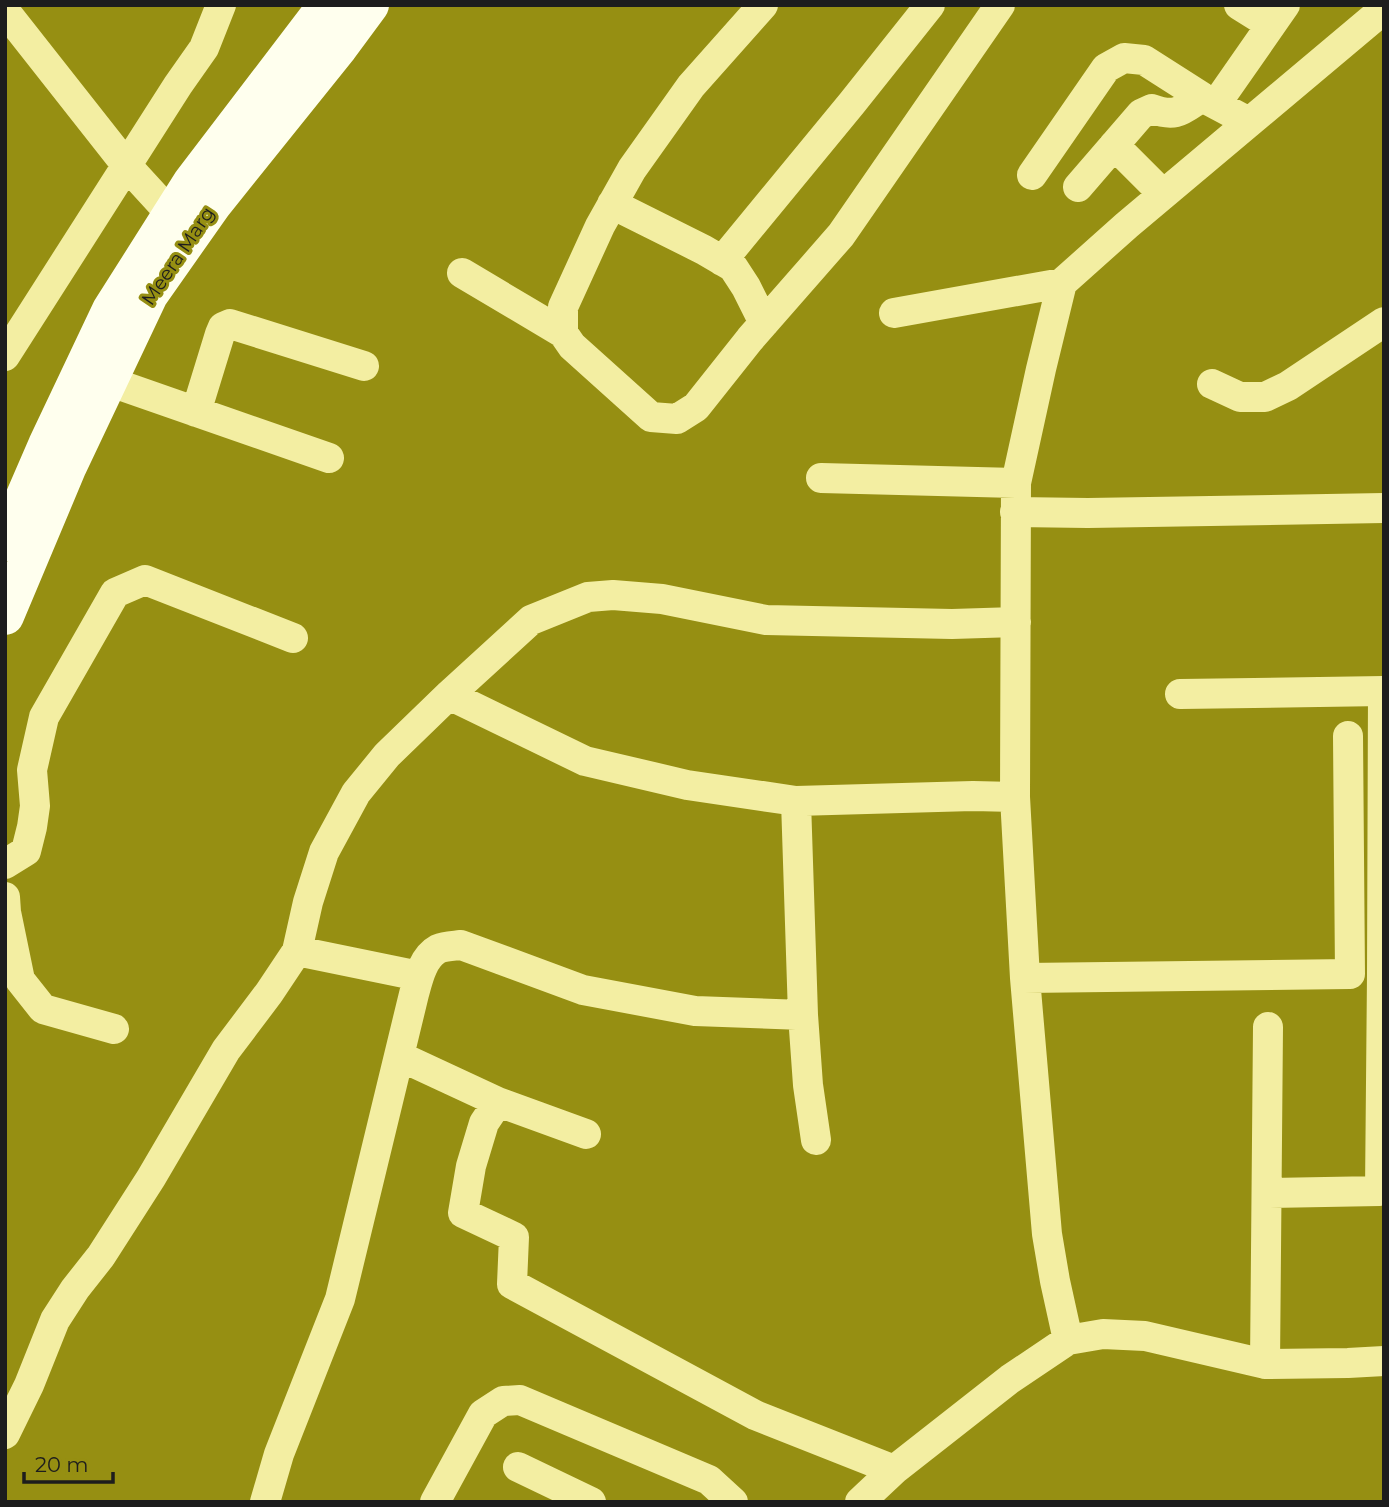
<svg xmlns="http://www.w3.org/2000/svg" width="1389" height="1507" font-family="Montserrat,sans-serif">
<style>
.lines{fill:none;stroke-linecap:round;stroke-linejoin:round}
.minor{stroke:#f3eea2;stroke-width:30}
.major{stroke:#ffe;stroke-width:38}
.labels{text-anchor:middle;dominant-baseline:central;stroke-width:6;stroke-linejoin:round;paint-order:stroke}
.street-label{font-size:19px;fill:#1d1d1d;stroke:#968f12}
</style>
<rect width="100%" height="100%" fill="#968f12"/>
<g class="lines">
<path class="minor" d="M763,5l-72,81 -59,83 -32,57 -37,81v26l9,13 79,71 26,2 19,-12 54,-68 91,-104 159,-230
M1239,5l32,20
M5,11l122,155 44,48
M1216,104l69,-99
M1114,145l49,49
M1032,175l74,-107 18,-10 20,2 58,37 47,25
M1078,187l63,-73 11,-5c25,9 30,1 50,-12
M612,204l92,46 29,17 13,20 18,36
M722,261l130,-158 78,-98
M462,273l101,60
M894,313l168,-30
M5,356l173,-271 26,-37 17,-43
M108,381l221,77
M1212,384l28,13h25l23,-11 96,-64
M196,412l24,-78 3,-7 7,-3 134,42
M821,478l195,5
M1015,512l73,1 296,-5
M1180,694l204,-3
M449,695l136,66 102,24 109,16 177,-5 42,1
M796,801l7,214 5,70 8,55
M5,864l21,-13 6,-24 3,-21 -3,-36 12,-53 71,-124 30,-13 148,58
M5,897l1,15 14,68 23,29 71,20
M297,951l11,-49 16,-50 32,-59 31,-38 62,-60 82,-75 57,-23 25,-2 49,4 104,21 186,4 64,-2
M1025,978l325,-4 -2,-238
M399,1056l99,46 88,32
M498,1102l-14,21 -13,43 -8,47 51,24 -2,47 243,131 139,55
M1267,1193l113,-2 2,-217 1,-283
M1068,1340l-13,-59 -8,-47 -22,-256 -10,-181 1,-314 25,-114 21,-86 65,-58 257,-216
M1265,1364l3,-337
M5,1434l24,-49 26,-65 20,-31 26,-33 50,-78 75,-128 43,-57 28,-42 122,25
M518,1467l73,35
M265,1502l14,-48 61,-155 74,-305c4,-15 9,-37 24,-45 7,-3 15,-3 23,-4l122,45 112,21 108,4
M435,1502l48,-88 20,-13 17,-1 189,80 24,22
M860,1502l34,-32 116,-91 58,-39 35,-6 42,2 120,28 83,-1 36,-2"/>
<path class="major" d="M5,542l42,-97 64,-135 81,-128 135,-177
M5,616l63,-150 81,-171 64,-91 126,-157 31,-42"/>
</g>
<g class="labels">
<g class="street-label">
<text transform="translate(178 256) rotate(-56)">Meera Marg</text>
</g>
</g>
<rect width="1389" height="1507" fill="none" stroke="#1d1d1d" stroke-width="14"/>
<path d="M24 1472v10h89v-10" fill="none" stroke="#1d1d1d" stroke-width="3.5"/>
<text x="35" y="1472" font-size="21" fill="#1d1d1d" stroke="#968f12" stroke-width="5" paint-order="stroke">20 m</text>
</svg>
